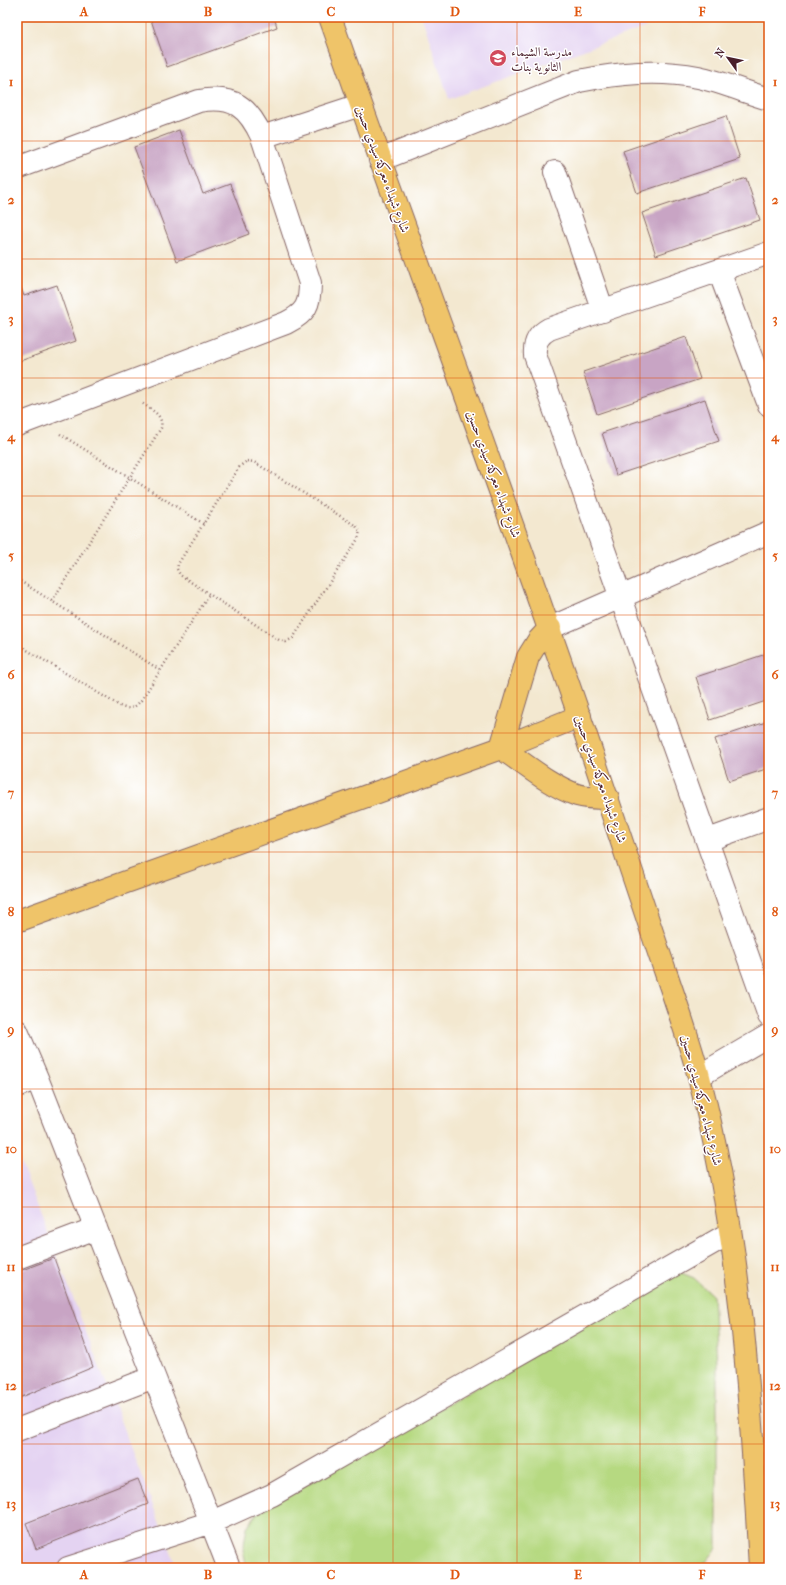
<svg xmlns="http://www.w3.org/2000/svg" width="786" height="1585" font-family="'IM FELL French Canon',Amiri,serif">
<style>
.built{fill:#e4d3f2}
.green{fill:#b6d981;stroke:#807c56}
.building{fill:#c8a4c4}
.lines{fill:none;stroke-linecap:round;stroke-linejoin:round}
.minor-casing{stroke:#856565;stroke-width:24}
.major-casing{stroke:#856565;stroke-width:24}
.path{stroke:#856565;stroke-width:2.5;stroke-dasharray:1 3;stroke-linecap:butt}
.minor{stroke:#fff;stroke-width:22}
.major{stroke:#efc469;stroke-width:22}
.grid{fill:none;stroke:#e0560e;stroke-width:1;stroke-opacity:0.55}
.labels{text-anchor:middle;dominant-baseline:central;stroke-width:3;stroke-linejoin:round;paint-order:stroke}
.poi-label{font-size:13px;fill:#4a1f2b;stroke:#fff;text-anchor:start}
.street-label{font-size:13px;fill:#4a1f2b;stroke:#fff}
.neatline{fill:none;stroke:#e0560e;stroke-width:1.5}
.grid-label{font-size:13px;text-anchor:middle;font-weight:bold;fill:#e0560e}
</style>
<rect width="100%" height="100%" fill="#fff"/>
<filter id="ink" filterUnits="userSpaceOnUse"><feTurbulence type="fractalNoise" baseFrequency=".025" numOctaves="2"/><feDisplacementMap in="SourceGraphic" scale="8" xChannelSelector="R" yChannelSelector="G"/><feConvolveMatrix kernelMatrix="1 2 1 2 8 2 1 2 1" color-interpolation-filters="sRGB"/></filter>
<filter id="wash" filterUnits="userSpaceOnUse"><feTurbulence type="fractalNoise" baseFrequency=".012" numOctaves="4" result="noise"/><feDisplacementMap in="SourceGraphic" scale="16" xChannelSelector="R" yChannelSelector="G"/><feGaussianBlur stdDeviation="0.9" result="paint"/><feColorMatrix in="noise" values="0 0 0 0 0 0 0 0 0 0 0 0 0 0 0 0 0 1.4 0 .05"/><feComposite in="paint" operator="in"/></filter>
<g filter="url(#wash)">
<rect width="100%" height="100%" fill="#f3e8d0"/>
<path class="built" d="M422,17h252l-225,82z
M17,1153l160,415h-160z"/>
<path class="green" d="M679,1272l15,6 19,18 4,67v185l-14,18 -4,2h-452l-4,-18 4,-23 11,-15z"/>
<g id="blocks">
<path class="building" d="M150,17h124l3,10 -110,40z
M726,116l14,43 -103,34 -14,-42z
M179,130l24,64 27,-10 19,50 -72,27 -43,-114z
M746,178l14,42 -104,35 -14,-42z
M17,276l7,20 33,-11 19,56 -56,20 -3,-10z
M686,337l14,42 -103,35 -14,-42z
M705,399l14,42 -103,34 -14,-42z
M769,653v47l-59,20 -14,-43z
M769,721v47l-40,13 -14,-42z
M54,1258l39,109 -76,32v-127z
M138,1479l10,25 -112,45 -10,-26z"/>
</g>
</g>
<g filter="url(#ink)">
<use href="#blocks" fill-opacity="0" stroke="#856565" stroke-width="1"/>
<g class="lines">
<g class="minor-casing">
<path id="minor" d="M262,137l98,-32
M380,160l199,-79c40,-8 79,-12 119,-4 24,5 47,15 71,22
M17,168l182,-67c35,-6 49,6 63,36l48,146c0,22 -4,30 -24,40l-269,102
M555,172l48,139
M769,253l-220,76c-11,6 -15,14 -14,26l234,661
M719,271l50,134
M550,628l219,-96
M708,840l61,-22
M17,1031l20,47 192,490
M699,1076l70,-41
M17,1086l20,-8
M17,1258l79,-30
M17,1430l137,-53
M68,1568l144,-46 60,-27 458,-262"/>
</g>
<g class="major-casing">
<path id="major" d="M330,17c88,251 182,499 267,751 21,61 41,123 62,185 14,41 29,82 40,124 42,160 52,326 61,491
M550,628l-12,13 -10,16 -27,91c24,16 48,37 76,47 10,3 20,3 31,3
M17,921l484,-173 79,-32"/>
</g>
<path class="path" d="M60,434l144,90
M247,461l7,1 102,64 4,5 -2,8 -65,99 -7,4 -7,-2 -99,-65 -3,-6 1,-5 62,-98z
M17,579l143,91
M52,601l109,-173c3,-13 -10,-18 -19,-25
M17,644l103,62c10,5 16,1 22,-7l67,-104"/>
<use href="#minor" class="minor"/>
<use href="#major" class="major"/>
</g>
</g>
<path class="grid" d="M146,17v1551M269,17v1551M393,17v1551M517,17v1551M640,17v1551M17,141h752M17,259h752M17,378h752M17,496h752M17,615h752M17,733h752M17,852h752M17,970h752M17,1089h752M17,1207h752M17,1326h752M17,1444h752"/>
<defs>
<g id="school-disc" transform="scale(0.9)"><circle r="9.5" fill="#d1495b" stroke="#fff"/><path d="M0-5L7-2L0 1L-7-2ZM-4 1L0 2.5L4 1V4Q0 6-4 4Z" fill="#fff"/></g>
</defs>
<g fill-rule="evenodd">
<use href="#school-disc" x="498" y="58"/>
</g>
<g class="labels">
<g class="poi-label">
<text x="511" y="51">مدرسة الشيماء<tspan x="511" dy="15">الثانوية بنات</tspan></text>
</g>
<g class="street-label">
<text transform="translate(383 169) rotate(70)">شارع شهداء معركة سيدي حسين</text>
<text transform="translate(494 474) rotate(70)">شارع شهداء معركة سيدي حسين</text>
<text transform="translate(601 779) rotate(71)">شارع شهداء معركة سيدي حسين</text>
<text transform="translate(702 1100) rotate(76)">شارع شهداء معركة سيدي حسين</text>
</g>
</g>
<rect width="786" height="1585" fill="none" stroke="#fff" stroke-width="44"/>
<g transform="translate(728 58) rotate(303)" stroke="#ffffff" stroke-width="3" paint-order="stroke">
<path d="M0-3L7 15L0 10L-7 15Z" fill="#4a1f2b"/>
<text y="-6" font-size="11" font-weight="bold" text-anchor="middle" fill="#4a1f2b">N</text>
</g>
<rect x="22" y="22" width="742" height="1541" class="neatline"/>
<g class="grid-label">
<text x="84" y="16">A</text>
<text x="208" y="16">B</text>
<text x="331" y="16">C</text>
<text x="455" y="16">D</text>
<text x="578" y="16">E</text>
<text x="702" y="16">F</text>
<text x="11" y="86">1</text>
<text x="775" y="86">1</text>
<text x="11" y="204">2</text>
<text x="775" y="204">2</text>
<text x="11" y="323">3</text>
<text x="775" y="323">3</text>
<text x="11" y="441">4</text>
<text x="775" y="441">4</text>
<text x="11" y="560">5</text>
<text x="775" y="560">5</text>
<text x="11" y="679">6</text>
<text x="775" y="679">6</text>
<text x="11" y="797">7</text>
<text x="775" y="797">7</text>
<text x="11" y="916">8</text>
<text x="775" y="916">8</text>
<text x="11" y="1034">9</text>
<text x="775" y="1034">9</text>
<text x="11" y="1153">10</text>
<text x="775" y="1153">10</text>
<text x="11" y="1271">11</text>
<text x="775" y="1271">11</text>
<text x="11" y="1390">12</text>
<text x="775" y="1390">12</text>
<text x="11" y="1508">13</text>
<text x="775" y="1508">13</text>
<text x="84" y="1579">A</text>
<text x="208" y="1579">B</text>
<text x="331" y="1579">C</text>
<text x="455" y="1579">D</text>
<text x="578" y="1579">E</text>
<text x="702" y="1579">F</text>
</g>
</svg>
